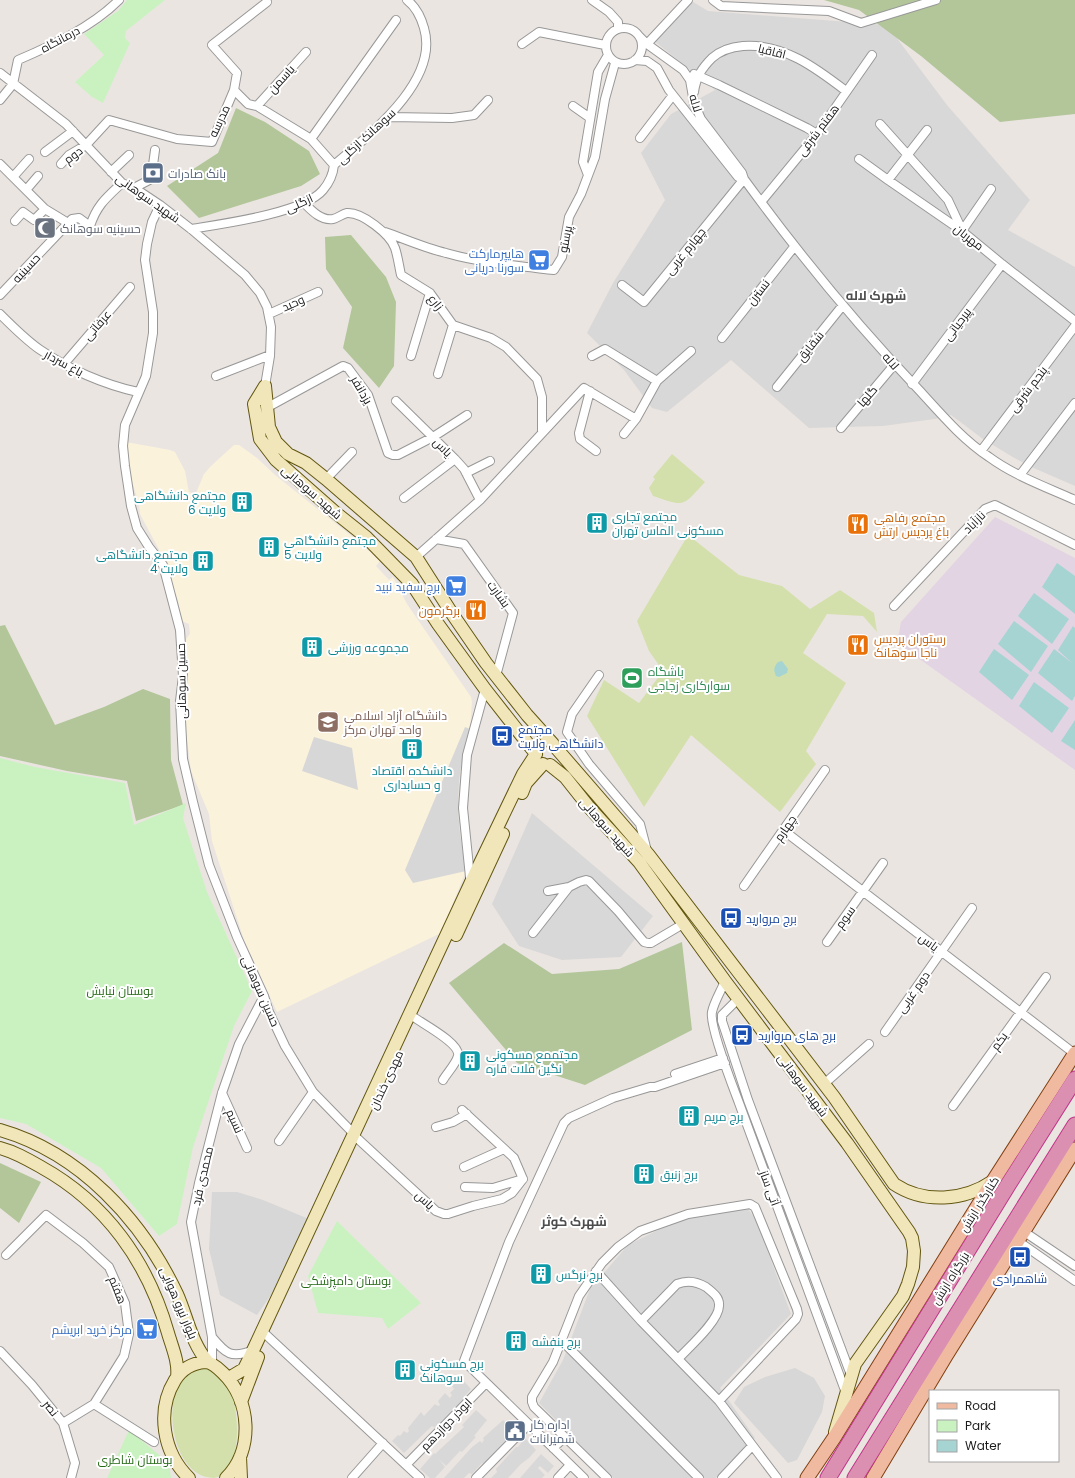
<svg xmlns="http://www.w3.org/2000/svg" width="1075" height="1478" font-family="Poppins,Cairo,sans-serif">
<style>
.residential{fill:#d9d8d8}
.industrial{fill:#e2d4e3}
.education{fill:#faf2db}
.grass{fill:#d3e0ac}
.forest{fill:#b2c69a}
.park{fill:#caf2c1}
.parking{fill:#d7d7d7}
.water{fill:#a6d4d3}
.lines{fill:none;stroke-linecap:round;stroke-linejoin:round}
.street-casing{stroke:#989898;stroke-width:10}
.secondary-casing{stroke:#635710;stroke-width:14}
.primary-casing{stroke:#813f10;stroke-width:15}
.highway-casing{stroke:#c13689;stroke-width:17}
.street{stroke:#fff;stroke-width:8}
.secondary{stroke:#f1e6b9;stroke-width:12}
.primary{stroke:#f0baa1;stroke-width:13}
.highway{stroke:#db90b1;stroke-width:15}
.labels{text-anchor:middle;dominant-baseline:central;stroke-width:4;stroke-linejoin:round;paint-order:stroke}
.street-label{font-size:12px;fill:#1b1b1b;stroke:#fff}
.service-label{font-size:12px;fill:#4e5e75;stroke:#fff;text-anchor:start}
.worship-label{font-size:12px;fill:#5b616d;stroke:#fff;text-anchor:start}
.shop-label{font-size:12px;fill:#366cbe;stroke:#fff;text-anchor:end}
.culture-label{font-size:12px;fill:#0d838f;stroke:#fff;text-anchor:start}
.food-label{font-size:12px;fill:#c56008;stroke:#fff;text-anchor:start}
.leisure-label{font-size:12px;fill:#27864d;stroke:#fff;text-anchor:start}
.education-label{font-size:12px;fill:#785e54;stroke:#fff;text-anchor:start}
.transit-label{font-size:12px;fill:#164399;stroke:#fff;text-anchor:start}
.park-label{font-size:12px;fill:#256a17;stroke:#fff}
.neighbourhood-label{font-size:13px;font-weight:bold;fill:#4e4e4e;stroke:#fff}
</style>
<rect width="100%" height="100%" fill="#ebe5e1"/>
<path class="residential" d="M690,0l18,11 179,14 60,80 83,95 -22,30 67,37v219l-46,-20 -18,-10 -28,-17 -32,-24 -9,3 -59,8 -74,2 -78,-68 -64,52 -15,-4 -28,-38 -37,-37 26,-50 52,-83 -24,-47 30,-39 44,-24 -62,-50z
M532,813l121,103 -32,41 -59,3 -43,-14 -27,-42z
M746,1206l10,14 35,94 -71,74 35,50 -39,40h-103l-74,-75 24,-43 27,-71 38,-44 48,-24z
M461,1378l10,11 -7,8 2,2 -7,8 -3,-1 -21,22 -3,-2 -28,27 -12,-12 6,-6 2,1 4,-5 3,2 2,-2 -1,-3 13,-16 3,4 11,-12 3,2 2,-1 -2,-4 7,-8 5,5 2,-3 -2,-2 4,-4 -2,-3z
M476,1410l11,10 -13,16 2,1 -14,15 -2,-1 -14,15 -7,-7 6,8 -10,11h-5l-10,-9 14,-16 1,1 29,-27 -2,-2z
M503,1420l12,11 -21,22 2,2 -11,11 -3,-3 -10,11 -3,-1 -5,5h-20l28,-31 8,-6 2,2 2,-3 -1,-2z
M525,1438l11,12 -7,8 -8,6 -13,14h-17l6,-6 -1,-3 20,-22h2z
M541,1454l13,12 -6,7 -8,-7 -2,2 7,7 -3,3h-22z"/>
<path class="industrial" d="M995,517l80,41v212l-178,-127 4,-21z"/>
<path class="education" d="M126,442l44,8 5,2 10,19 4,21 3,1h4l8,-19 7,-8 23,-21h5l18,13 18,17 84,67 21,19 -4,5 13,14 4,-3 14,27 64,93 1,5 -2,27 -9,38 -2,15 -1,28 2,23 6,38 -25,62 -164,79 -33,-72 -32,-99 -3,-27 -18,-43 -7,-55 4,-27 -3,-49 5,-6 -1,-10 -7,-3 -4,-20 -15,-44 -23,-43 -1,-10 -9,-29z"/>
<path class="grass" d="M672,454l33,28c-23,25 -19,25 -52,14l-4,-8 6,-9 -2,-2z
M688,535l51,40 43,11 28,23 30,-19 34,23 3,19 -14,-16 -36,-2 -24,39 43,30 -40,68 10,13 -36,48 -89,-77 -47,72 -57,-91 17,-36 35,23 24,-32 -14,-20 -12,-30z
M204,1367c4,1 8,3 11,5 5,4 12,13 15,19 10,19 13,84 -16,87 -43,0 -54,-83 -27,-105 4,-3 12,-4 17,-6z"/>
<path class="forest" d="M824,0h251v114l-75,8 -79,-66 -62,-46z
M236,108l29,14 44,29 11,23 -19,12 -102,32 -32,-32 51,-33z
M351,235l35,42 10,25 -2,64 -15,22 -36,-40 9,-41 -26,-38 -1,-32z
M5,625l50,100 49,-18 39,-18 27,10 1,61 12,45 -47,16 -9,-40 -60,-10 -67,-15v-130z
M682,942l10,88 -107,55 -68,-22 -68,-80 55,-40 48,31 67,-5z
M0,1163l41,19 -22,41 -19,-15z"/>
<path class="park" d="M127,0h38l-39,31 -1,7 5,5 -27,60 -11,-6 -17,-15 29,-27 -20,-21 34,-23z
M0,758l35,9 90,16 9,42 52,-22 -3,15 24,74 45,99 -18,35 -41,121 -16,77 -18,12 -58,-68 -75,-44 -26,-6z
M337,1221l84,82 -33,26 -6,-11 -64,-5 -10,-37z
M129,1430l40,33 2,15h-64z"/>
<path class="parking" d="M465,727l5,2 -9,38 -2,15 -1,28 2,23 6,38 -53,12 -8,-13z
M314,737l38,11 6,42 -56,-19z
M212,1192h25l26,8 46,19 -29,63 -23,33 -37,-20 -11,-46z
M795,1368l19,10 11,18 -3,16 -25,48 -9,3 -54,-60 10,-16 21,-10z"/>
<path class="water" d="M1057,563l18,13v38l-33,-27z
M1034,593l35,26 -17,25 -34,-28z
M1014,621l34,25 -17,26 -33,-28z
M1073,626l2,2v68l-3,5 -34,-28 16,-24 18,14 -14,-13z
M994,649l35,26 -17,25 -33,-28z
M782,661l6,8 -1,4 -8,4 -3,-1c-3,-7 -2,-9 2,-14z
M1034,682l35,26 -17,25 -33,-27z
M1075,720v30l-14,-9z"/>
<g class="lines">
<g class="street-casing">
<path id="street" d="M592,0l17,12 9,10v6
M713,0l8,6 108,5 32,12 75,-23
M606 46a18 18 0 1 1 36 0a18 18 0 1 1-36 0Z
M639,36l8,8 36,26 7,10 4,23 7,16 41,54 2,6c54,74 112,145 175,211 22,24 43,49 70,67 26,19 57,30 86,43
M522,44l17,-12 66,13
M647,44l41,-44
M635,60l12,1 10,7 12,22 69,87 6,2
M0,73l66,51 56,59 14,6 24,16 31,24 54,46 15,18 7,14 4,20 -1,29 -5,30
M694,74l25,11 88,43 10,6
M694,92c2,-15 8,-24 18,-34 9,-8 19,-11 31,-12 40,-3 73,22 103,45
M0,100l13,-16 5,-24c35,-15 74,-33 101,-60
M257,106l49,-54
M573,106l17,12
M389,117l63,1 22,-3 14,-15
M880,124l68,76 14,30
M640,138l33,-43
M311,139l85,-119
M45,152l28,-21
M859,159l29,21 74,51 40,33 73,57
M0,164l45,45 23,14
M61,164l8,-9 17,-10 23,-25 68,19 35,3 22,-52 3,-17 -25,-28 55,-43
M334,165c35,-30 106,-84 90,-137 -3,-11 -8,-21 -17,-28
M111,172l18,-17
M588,175l-5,-13 15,-90 10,-17
M13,177l16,-18
M888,180l39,-50
M134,188l19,-10 2,-11 -2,-2 2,-15
M26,190l12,-14
M761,202l56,-68 55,-79
M304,203c7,7 17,18 29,16 5,-1 9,-5 14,-6 15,-1 43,21 48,35 3,9 4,18 6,27l29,18 23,32 38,13 15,9 31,32 5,18v34
M160,205l-8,17 -5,22 -2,16 8,52v21l-7,43 -21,49 -2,21 2,20 6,40 6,22 12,19 14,18 17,65 3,46 -3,25 3,58 10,43 16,63 28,72 27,59 5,16 16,34 28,46 40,41
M15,221l8,-9 11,8 11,-11
M191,229c31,-5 113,-16 132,-39 6,-7 10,-15 11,-25l-23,-26 -54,-33 -9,-2 -14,-14
M962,231l29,-42
M385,232c20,7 40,16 61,21 35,10 72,13 108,17l8,-13 7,-40 12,-23 14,-37 10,-58 10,-36
M622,285l22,17 100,-123
M0,295l72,-76 7,-1 11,8c7,-21 16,-28 32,-43
M0,314c12,12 25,25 39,35 29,20 66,36 99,43
M269,314l49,-22
M722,338l72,-91
M411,356l19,-63
M592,356l13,-7 52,32
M64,364l66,-77
M438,374l15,-49
M216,376l54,-21
M912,384l90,-120
M777,387l66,-82
M590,391l-11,42 1,6 16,12
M396,401l59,58 9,10 16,31
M268,407l75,-41 5,2 20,27 20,58 5,2h5l35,-18 34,-22
M841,428l53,-63
M624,434l12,-15 21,-38 34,-30
M981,451l94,-125
M466,473l24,-12
M1020,475l55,-72
M326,479l26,-27
M404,498l51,-39
M436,539l28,5 49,69 -17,63
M416,557l64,-57 104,-112 52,31
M894,606l91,-97 10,-4 80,40
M599,675l-27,39 -5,18 22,32 51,60 7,27
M783,830l292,224
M470,877l-7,-69 4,-53 18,-66
M744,886l81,-116
M548,891l21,-4
M533,933l36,-46 10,-5 7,-2 3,1 29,30 26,31 4,1h3l32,-19
M827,942l56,-79
M725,981c-4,10 -11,21 -13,31 -3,14 21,75 27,91l107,290
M738,999l-16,16v6l26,79 103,275
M415,1018c10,7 46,26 43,38 -2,8 -11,17 -15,24
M885,1032l87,-124
M675,1074l48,-16
M824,1084l45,-40
M222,1093l25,55
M953,1106l93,-129
M462,1110l52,48 9,21
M436,1127l17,-5 14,-8
M358,1139l78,72 8,3h4l25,-8 29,-7 10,-6 11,-14
M279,1141l34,-49
M464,1167l40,-18
M465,1187l28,1 30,-9
M1023,1231l52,35
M1018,1241l57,40
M6,1255l40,-40 37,28 26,24 16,36 4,31 -5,22 -30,48 -31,19
M596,1271l45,50 78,80 58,77
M641,1321l36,-37c10,-4 19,-3 29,3 6,5 14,10 13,19 0,15 -31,42 -41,53
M262,1331l158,147
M212,1337c14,17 19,22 42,13
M562,1341l137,137
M0,1351l32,34 31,38 12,40 -4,15
M212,1364v-27l-21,-115 8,-39 23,-90 17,-49 25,-48
M94,1404l60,38
M553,1448l12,-11
M406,1465l80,-82
M352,1478l31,-35
M476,1478l53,-54
M558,1478l12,-13
M584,1478l-120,-117 45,-119 55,-119 5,-5 44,-20 37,-11h5l70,-24
M607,1478l-73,-71 -2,-5v-5l21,-35 26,-66 23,-33 16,-16 22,-16 48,-17 62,-10 5,3 42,102 1,5 -2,5 -77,82
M722,1478l30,-32"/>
</g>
<g class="secondary-casing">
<path id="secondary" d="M265,386l4,41 7,15 12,12 18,9 20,16 90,78 37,58 33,48 41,52 26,29
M557,749l91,105 186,243 60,87c30,20 70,17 99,-3
M550,765l15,12 23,29 51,56 86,119 122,162 62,89 3,6 2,13 -1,16 -5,17 -5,12 -7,10 -41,58 -20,68
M522,793l4,-10 17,-19
M456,935l47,-101
M0,1130c80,23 142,90 177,164 10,22 14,49 31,68
M0,1148c15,4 27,11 41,19 65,36 107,95 127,166 4,14 11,29 9,44
M229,1378l15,-9 5,-10 223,-479 51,-106 13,-20 -51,-65 -47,-65 -26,-40 -46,-47 -30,-24 -60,-53 -16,-21 -6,-35 11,-18
M241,1402l17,-45
M240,1457l1,21
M189,1478c-26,-25 -33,-67 -14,-98 7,-11 18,-17 30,-18 7,0 14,7 18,11 28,27 31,77 3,105"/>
</g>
<g class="primary-casing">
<path id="primary" d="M807,1478l27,-40 159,-257 82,-128
M873,1478l73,-122 129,-207"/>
</g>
<g class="highway-casing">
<path id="highway" d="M828,1478l180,-293 67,-106
M855,1478l220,-353"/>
</g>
<use href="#street" class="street"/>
<use href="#secondary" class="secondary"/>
<use href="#primary" class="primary"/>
<use href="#highway" class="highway"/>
</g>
<defs>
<g id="bank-square" transform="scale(1.15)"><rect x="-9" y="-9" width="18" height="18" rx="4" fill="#5c6f8a" stroke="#fff"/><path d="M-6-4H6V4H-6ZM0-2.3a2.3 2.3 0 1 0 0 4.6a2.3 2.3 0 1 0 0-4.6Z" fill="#fff"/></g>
<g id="mosque-square" transform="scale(1.15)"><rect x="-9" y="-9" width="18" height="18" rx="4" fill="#6b7280" stroke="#fff"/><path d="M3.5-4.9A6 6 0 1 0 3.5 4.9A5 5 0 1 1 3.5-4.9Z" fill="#fff"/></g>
<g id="supermarket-square" transform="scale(1.15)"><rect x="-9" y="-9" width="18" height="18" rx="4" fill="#3f7fe0" stroke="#fff"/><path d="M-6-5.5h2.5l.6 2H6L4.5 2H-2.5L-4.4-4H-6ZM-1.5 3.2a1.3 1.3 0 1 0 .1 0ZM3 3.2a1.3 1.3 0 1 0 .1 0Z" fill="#fff"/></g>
<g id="building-square" transform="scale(1.15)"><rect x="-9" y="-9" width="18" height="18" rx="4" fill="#0f9aa8" stroke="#fff"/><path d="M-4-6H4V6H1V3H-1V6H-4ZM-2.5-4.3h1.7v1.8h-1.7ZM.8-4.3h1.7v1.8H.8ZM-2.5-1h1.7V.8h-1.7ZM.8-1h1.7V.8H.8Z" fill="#fff"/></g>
<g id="restaurant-square" transform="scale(1.15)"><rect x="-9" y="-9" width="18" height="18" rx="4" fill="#e8710a" stroke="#fff"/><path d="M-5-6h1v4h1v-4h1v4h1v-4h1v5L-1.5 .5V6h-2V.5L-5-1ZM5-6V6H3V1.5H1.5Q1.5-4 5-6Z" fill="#fff"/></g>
<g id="stadium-square" transform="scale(1.15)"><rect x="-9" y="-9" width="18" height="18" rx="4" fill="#2e9e5b" stroke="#fff"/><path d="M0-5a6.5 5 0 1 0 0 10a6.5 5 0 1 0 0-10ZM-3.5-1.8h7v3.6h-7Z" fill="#fff"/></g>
<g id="university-square" transform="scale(1.15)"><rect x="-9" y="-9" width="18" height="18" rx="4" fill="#8d6e63" stroke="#fff"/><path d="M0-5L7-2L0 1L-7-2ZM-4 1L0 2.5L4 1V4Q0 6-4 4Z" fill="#fff"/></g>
<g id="bus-square" transform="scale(1.15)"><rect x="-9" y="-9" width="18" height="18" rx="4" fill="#1a4fb4" stroke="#fff"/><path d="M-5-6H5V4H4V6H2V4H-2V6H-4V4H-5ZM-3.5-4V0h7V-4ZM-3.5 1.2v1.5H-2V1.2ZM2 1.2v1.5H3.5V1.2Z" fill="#fff"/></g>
<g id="civic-square" transform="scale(1.15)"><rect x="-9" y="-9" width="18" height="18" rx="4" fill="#5c6f8a" stroke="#fff"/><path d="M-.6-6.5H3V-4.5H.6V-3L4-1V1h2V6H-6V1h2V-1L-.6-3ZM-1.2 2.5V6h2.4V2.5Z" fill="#fff"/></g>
</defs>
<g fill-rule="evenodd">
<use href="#bank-square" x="153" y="173"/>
<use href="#mosque-square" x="45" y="228"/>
<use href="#supermarket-square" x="539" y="260"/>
<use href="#building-square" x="242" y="502"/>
<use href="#building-square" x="597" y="523"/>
<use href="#restaurant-square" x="858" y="524"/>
<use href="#building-square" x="269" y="547"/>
<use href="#building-square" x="203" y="561"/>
<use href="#supermarket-square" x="456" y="586"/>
<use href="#restaurant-square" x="476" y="610"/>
<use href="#restaurant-square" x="858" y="645"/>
<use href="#building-square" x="312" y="647"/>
<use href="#stadium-square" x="632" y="678"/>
<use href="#university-square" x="328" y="722"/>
<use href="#bus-square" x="502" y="736"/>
<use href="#building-square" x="412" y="749"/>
<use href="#bus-square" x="731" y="918"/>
<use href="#bus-square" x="742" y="1035"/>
<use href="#building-square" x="470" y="1061"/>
<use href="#building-square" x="689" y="1116"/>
<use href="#building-square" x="644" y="1174"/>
<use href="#bus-square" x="1020" y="1257"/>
<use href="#building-square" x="541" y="1274"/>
<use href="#supermarket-square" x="147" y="1329"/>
<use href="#building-square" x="516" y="1341"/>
<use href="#building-square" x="405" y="1370"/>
<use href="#civic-square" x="515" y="1431"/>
</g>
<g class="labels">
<g class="street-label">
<text transform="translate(60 39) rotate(-28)">درمانگاه</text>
<text transform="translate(772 51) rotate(14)">اقاقیا</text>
<text transform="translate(281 79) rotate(-48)">یاسمن</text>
<text transform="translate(696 103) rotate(72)">لاله</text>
<text transform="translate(219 121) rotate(-65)">مدرسه</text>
<text transform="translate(818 130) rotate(-53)">هفتم شرقی</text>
<text transform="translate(366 136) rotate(-43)">سوهانک ازگلی</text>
<text transform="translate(73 155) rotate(-37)">دوم</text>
<text transform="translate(148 198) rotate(35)">شهید سوهانی</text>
<text transform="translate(299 203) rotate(-24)">ازگلی</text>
<text transform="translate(969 237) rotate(38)">مهربان</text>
<text transform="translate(565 239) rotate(-79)">پرستو</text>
<text transform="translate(685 251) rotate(-51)">چهارم غربی</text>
<text transform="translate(26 268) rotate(-47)">حسینیه</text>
<text transform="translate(758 292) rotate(-52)">نسترن</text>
<text transform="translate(436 302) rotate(52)">زارع</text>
<text transform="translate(293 303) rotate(-24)">وحید</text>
<text transform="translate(957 324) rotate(-53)">پیرحیاتی</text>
<text transform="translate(97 325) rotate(-49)">عرفاتی</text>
<text transform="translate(810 346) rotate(-51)">شقایق</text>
<text transform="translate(891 361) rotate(48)">لاله</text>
<text transform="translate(64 363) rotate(28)">باغ سردار</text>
<text transform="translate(1028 389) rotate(-53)">پنجم شرقی</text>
<text transform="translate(362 390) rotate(60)">یزدانفر</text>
<text transform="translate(867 396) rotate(-49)">گلها</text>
<text transform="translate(443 447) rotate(45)">یاس</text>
<text transform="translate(312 492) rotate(41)">شهید سوهانی</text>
<text transform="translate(974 522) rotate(-45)">نازآباد</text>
<text transform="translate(499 594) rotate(54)">بشارت</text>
<text transform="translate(181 681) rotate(-91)">حسین سوهانی</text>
<text transform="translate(607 827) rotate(48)">شهید سوهانی</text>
<text transform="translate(785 828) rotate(-55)">چهارم</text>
<text transform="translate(845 917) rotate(-54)">سوم</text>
<text transform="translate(929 942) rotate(37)">یاس</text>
<text transform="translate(261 991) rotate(66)">حسین سوهانی</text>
<text transform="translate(913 992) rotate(-55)">دوم غربی</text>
<text transform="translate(999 1041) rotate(-54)">یکم</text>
<text transform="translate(386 1080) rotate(-65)">مهدی خندان</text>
<text transform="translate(803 1085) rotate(53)">شهید سوهانی</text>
<text transform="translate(235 1121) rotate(66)">نسیم</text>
<text transform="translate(202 1176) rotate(-77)">محمدی فرد</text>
<text transform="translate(770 1188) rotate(70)">آتی ساز</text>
<text transform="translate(425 1200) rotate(43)">یاس</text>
<text transform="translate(979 1204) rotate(-58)">کنارگذر ارتش</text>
<text transform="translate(950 1278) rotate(-58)">بزرگراه ارتش</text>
<text transform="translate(118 1290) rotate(68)">هفتم</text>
<text transform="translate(179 1303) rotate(67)">بلوار نیرو هوایی</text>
<text transform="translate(51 1408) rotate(51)">نصر</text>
<text transform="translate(446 1424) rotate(-46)">ابوذر دوازدهم</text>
</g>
<g class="service-label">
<text x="168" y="173">بانک صادرات</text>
<text x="530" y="1424">اداره کار<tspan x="530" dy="14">شمیرانات</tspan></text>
</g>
<g class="worship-label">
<text x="60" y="228">حسینیه سوهانک</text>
</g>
<g class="shop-label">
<text x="524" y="253">هایپرمارکت<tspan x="524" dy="14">سورنا دریانی</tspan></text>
<text x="440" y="586">برج سفید نبید</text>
<text x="132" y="1329">مرکز خرید ابریشم</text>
</g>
<g class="culture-label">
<text x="226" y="495" text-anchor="end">مجتمع دانشگاهی<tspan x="226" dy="14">ولایت 6</tspan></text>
<text x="612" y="516">مجتمع تجاری<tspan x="612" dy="14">مسکونی الماس تهران</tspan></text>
<text x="284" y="540">مجتمع دانشگاهی<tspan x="284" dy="14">ولایت 5</tspan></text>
<text x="188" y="554" text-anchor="end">مجتمع دانشگاهی<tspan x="188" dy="14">ولایت 4</tspan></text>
<text x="328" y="647">مجموعه ورزشی</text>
<text x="412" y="770" text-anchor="middle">دانشکده اقتصاد<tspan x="412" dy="14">و حسابداری</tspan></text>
<text x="486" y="1054">مجتممع مسکونی<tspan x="486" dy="14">نگین فلات قاره</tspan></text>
<text x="704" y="1116">برج مریم</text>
<text x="660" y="1174">برج زنبق</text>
<text x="556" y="1274">برج نرگس</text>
<text x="532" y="1341">برج بنفشه</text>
<text x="420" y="1363">برج مسکونی<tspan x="420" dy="14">سوهانک</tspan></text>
</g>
<g class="food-label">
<text x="874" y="517">مجتمع رفاهی<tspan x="874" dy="14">باغ پردیس ارتش</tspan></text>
<text x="460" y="610" text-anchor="end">برگرمون</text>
<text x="874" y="638">رستوران پردیس<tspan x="874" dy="14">ناجا سوهانک</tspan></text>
</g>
<g class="leisure-label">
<text x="648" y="671">باشگاه<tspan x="648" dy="14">سواركاری زجاجی</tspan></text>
</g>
<g class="education-label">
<text x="344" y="715">دانشگاه آزاد اسلامی<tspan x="344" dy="14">واحد تهران مرکز</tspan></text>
</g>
<g class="transit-label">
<text x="518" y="729">مجتمع<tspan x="518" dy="14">دانشگاهی ولایت</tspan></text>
<text x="746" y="918">برج مروارید</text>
<text x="758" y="1035">برج های مروارید</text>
<text x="1020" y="1278" text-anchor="middle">شاهمرادی</text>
</g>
<g class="park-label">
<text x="120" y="990">بوستان نیایش</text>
<text x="346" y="1280">بوستان دامپزشکی</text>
<text x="135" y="1459">بوستان شاطری</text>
</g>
<g class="neighbourhood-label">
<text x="876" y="295">شهرک لاله</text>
<text x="574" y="1221">شهرک کوثر</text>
</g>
</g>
<rect x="929" y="1390" width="130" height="72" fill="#ffffff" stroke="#a4a4a4"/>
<rect x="937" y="1403" width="20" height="6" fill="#f0baa1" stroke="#a4a4a4"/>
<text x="965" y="1410" font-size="12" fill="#1b1b1b">Road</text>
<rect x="937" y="1420" width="20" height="12" fill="#caf2c1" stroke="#a4a4a4"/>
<text x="965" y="1430" font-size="12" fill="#1b1b1b">Park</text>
<rect x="937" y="1440" width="20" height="12" fill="#a6d4d3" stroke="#a4a4a4"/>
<text x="965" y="1450" font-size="12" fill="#1b1b1b">Water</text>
</svg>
